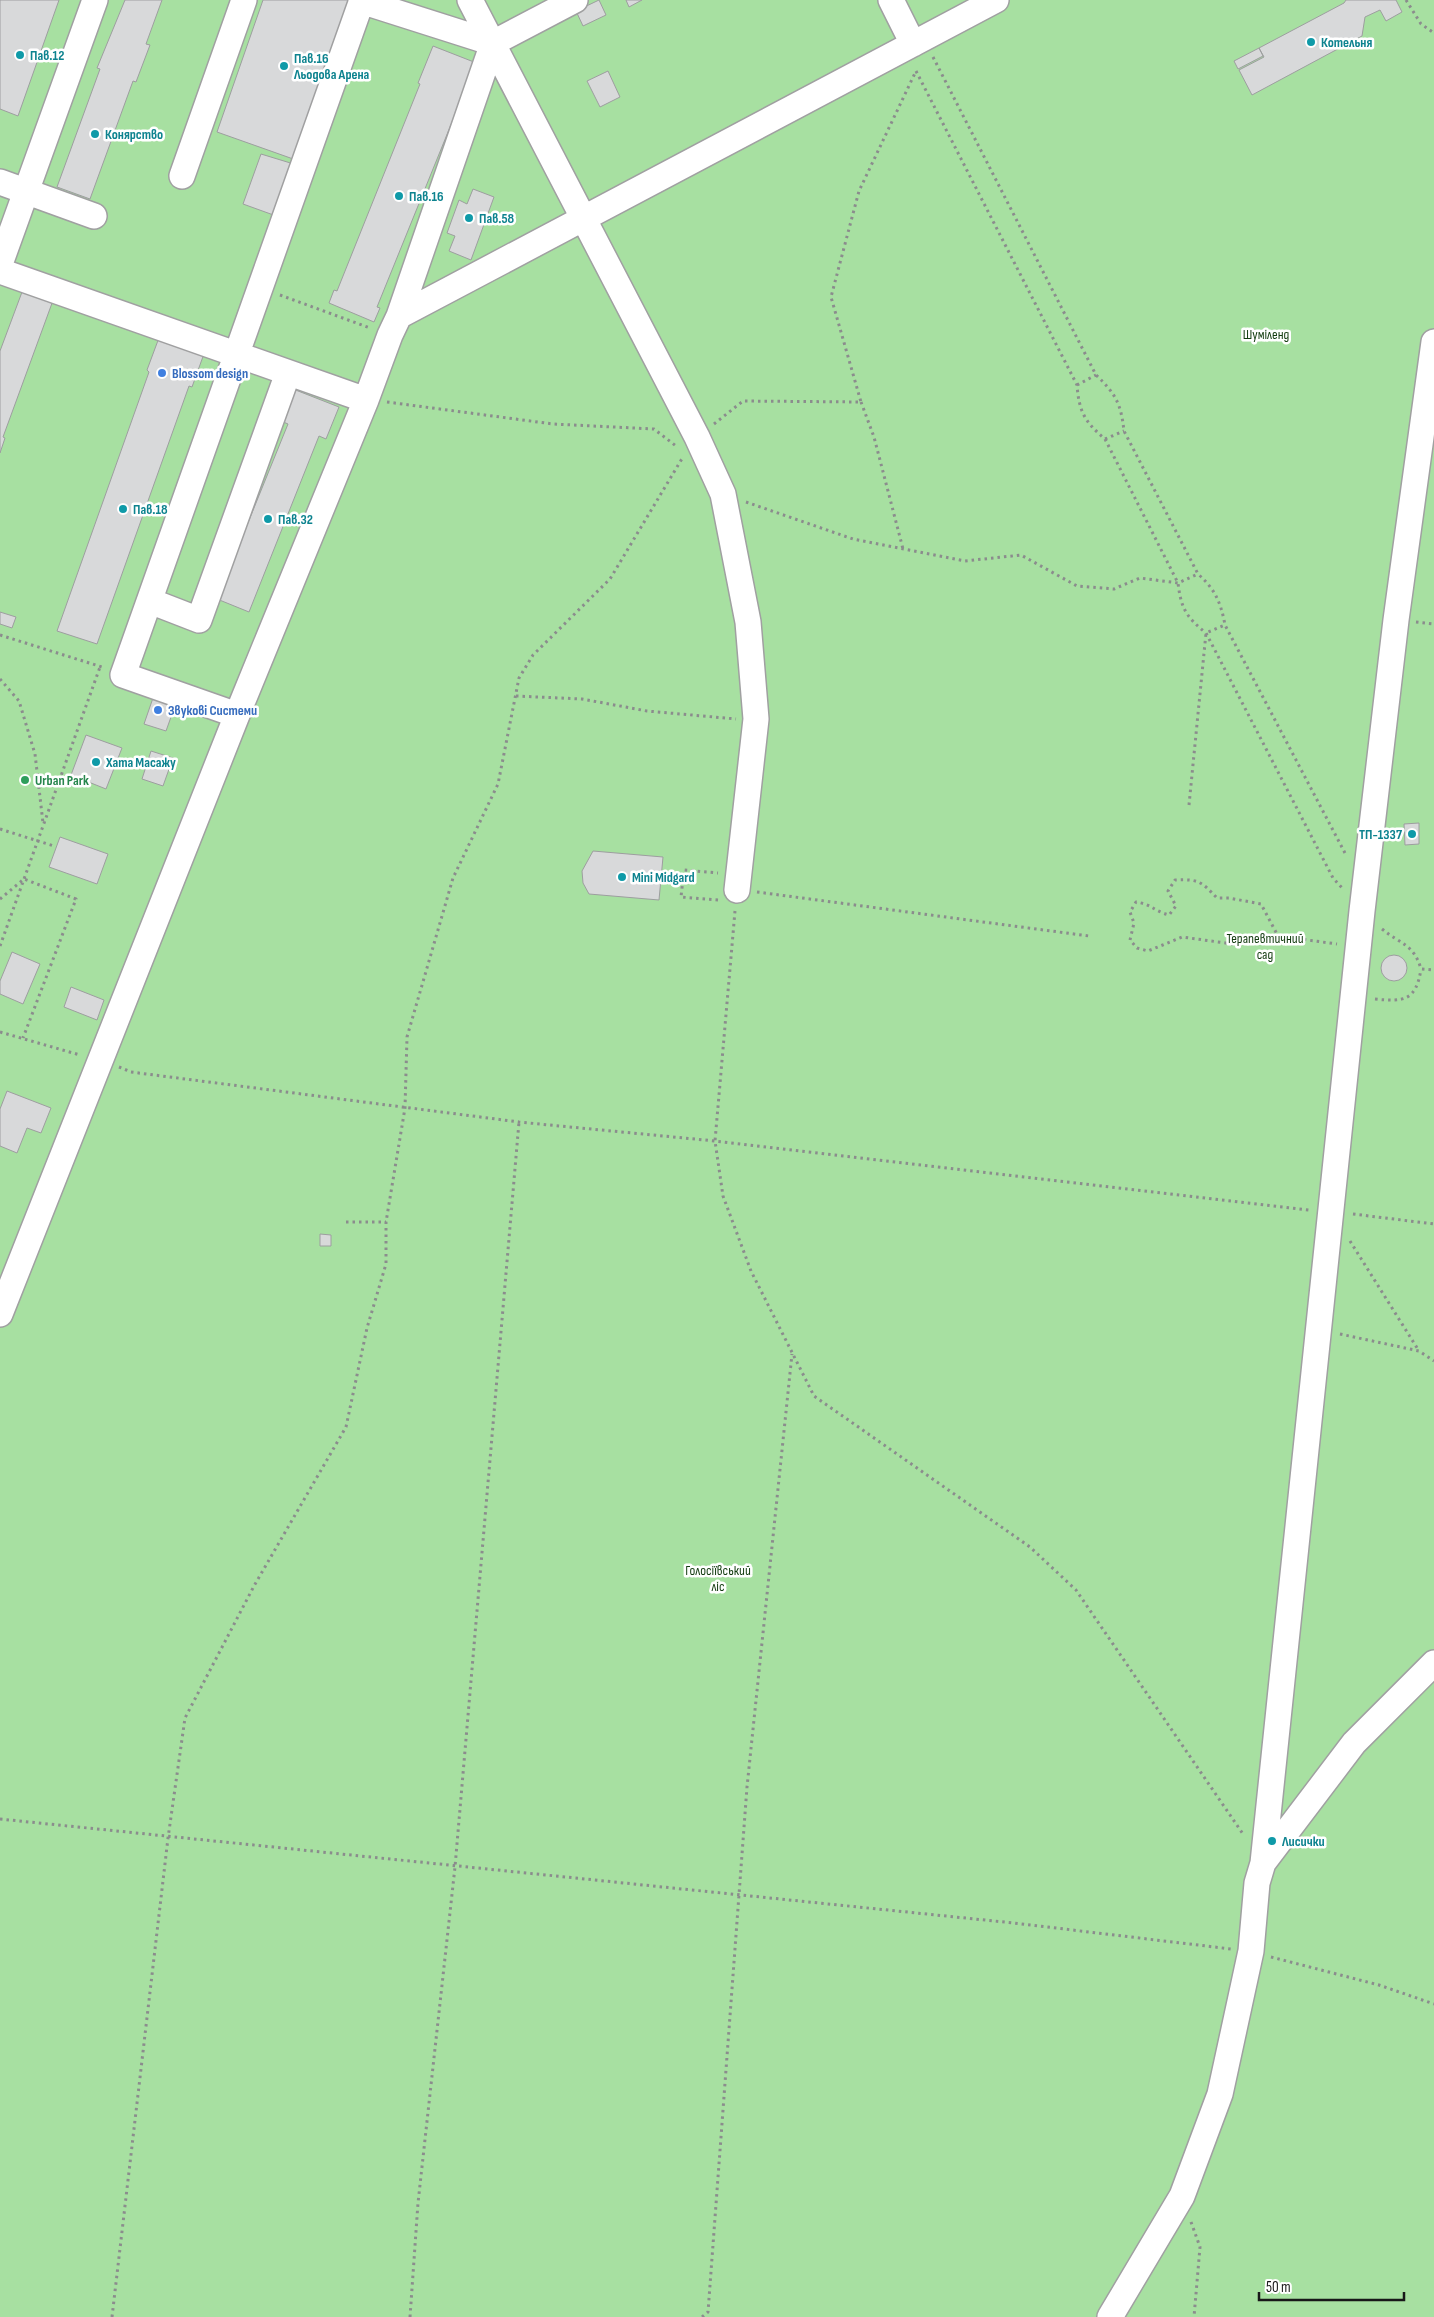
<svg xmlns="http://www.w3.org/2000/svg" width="1434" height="2317" font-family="'Sofia Sans Condensed',sans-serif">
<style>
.green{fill:#a7e0a1}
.building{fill:#d8d9da;stroke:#9d9e9f}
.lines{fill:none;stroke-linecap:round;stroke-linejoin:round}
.minor-casing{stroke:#a0a0a1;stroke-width:28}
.path{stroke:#8b8c8d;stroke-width:3;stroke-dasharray:2.5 4;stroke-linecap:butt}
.minor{stroke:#fff;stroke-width:25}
.culture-dot{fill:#0f9aa8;stroke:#fff;stroke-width:2}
.shop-dot{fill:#3f7fe0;stroke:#fff;stroke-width:2}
.leisure-dot{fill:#2e9e5b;stroke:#fff;stroke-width:2}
.labels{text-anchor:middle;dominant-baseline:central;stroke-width:5;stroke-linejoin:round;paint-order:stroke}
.culture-label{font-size:14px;font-weight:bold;fill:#0d838f;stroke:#fff;text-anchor:start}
.park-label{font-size:14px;fill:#133c10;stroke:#fff}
.shop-label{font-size:14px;font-weight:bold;fill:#366cbe;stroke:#fff;text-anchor:start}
.leisure-label{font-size:14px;font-weight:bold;fill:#27864d;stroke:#fff;text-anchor:start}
</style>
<rect width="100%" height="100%" fill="#f9fafb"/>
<path class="green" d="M0,0h1434v2317h-1434z"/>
<path class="building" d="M0,0h59l-41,116 -18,-7z
M125,0h37l-16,44 4,1 -14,37 -3,-1 -43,118 -33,-12 43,-118 -3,-1z
M263,0h89l-56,160 -79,-28z
M599,0l7,15 -23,11 -7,-15z
M626,0h16l-13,7z
M1346,0h50l6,12 -16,9 -6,-11 -15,7 -3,19 -110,59 -13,-25 25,-13 -5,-9 85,-45z
M433,46l46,18 -18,36 -84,207 3,1 -6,14 -45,-19 5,-13 3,1 83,-207 -2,-1z
M1259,48l4,8 -25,13 -4,-8z
M608,71l12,26 -20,10 -13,-26z
M261,154l36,11 -18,52 -36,-13z
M473,189l21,8 -23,63 -22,-9 6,-15 -8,-3 12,-33 8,4z
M25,284l30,11 -52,142 2,1 -5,15v-102z
M160,335l45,16 -13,36 -3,-1 -92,258 -40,-13 92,-259 -2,-2z
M293,389l46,18 -13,32 -7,-3 -70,176 -32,-13 71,-175 -7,-3z
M0,612l16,5 -4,11 -12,-4z
M154,695l22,8 -10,28 -22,-7z
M86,735l36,13 -16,41 -35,-14z
M151,751l22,7 -10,28 -21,-7z
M1419,823v21l-14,1 -1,-21z
M60,837l48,17 -11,30 -48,-17z
M593,851l70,6 -4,43 -70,-6 -6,-11 -1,-12z
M12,952l28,12 -17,40 -23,-10v-13z
M1381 968a13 13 0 1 1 26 0a13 13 0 1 1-26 0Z
M71,987l33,13 -7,20 -33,-13z
M7,1091l44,17 -10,25 -14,-5 -10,25 -17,-7v-37z
M320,1234l11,1v11h-11z"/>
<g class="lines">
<g class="minor-casing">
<path id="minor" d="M470,0l227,437 26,57 25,128 8,97 -19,171
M891,0l22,44
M361,1l132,42
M182,176l62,-176
M0,182l94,34
M0,264l95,-264
M0,271l366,129
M399,316l597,-316
M150,601l49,19 89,-247
M237,715l-114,-40 239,-675
M0,1314l237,-599 129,-315 24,-65 9,-19 94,-273 82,-43
M1263,1863l99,-952 34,-291 38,-278
M1110,2317l72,-121 38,-102 31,-143 6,-68 6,-20 91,-120 80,-80"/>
</g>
<path class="path" d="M1406,0l15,24 13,9
M933,57l163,318c20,19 25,29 28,56l74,143c17,15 23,29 27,51l121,230
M916,71l161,314c2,27 8,37 28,54l73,144c3,25 8,34 28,50l127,245 10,11
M280,295l90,33
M1077,385l19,-10
M387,402l166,22 101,5 22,17
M861,402l13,35 29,112
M714,424l29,-23 118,1 -30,-105 28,-106 57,-120
M1105,439l19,-8
M746,502l107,37 112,22 56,-6 56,31 37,3 26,-11 38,5 20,-9
M1416,622l18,2
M0,635l102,32
M0,679l19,22 16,53 8,69
M516,696l66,3 65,12 89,8
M1189,805l17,-172 19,-8
M0,829l54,17
M757,892l332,44
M0,899l24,-20 52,20 -53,139
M718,900l-37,-3 3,-27 34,3
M735,911l-20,230 8,55 28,75 63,125 216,151 46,43 167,244
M1382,929c18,15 32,15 39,40l13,1
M1278,936l-45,8 -51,-7 -34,14 -11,-3 -7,-8 4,-17 -4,-11 6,-10c15,2 18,9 33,13l7,-9 -8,-15 7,-11c23,-1 26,1 42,18h12l32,6 17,32 59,8
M0,946l100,-279
M1375,999c29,3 41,2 46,-30
M0,1032l80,23
M119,1067l12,5 388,50 196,19 594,69
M1353,1214l81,10
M346,1222h40
M1350,1241l69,110
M1340,1334l79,17 15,10
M0,1819l1014,104 217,26
M1271,1957l108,28 55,19
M1191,2222l9,25 -6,70
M112,2317l56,-479 17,-120 69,-132 92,-159 21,-99 19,-64v-42l19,-114 2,-71 46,-159 45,-94 21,-106 14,-23 77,-76 73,-122
M410,2317l8,-114 37,-336 64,-745
M702,2317l6,-5 39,-525 45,-433"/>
<use href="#minor" class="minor"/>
</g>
<g class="culture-dot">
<circle cx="1311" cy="42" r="5"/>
<circle cx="20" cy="55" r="5"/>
<circle cx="284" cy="66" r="5"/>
<circle cx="95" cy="134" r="5"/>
<circle cx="399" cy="196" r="5"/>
<circle cx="469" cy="218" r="5"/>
<circle cx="123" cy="509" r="5"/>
<circle cx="268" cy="519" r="5"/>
<circle cx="96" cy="762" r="5"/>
<circle cx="1412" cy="834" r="5"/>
<circle cx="622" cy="877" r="5"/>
<circle cx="1272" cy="1841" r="5"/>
</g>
<g class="shop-dot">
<circle cx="162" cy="373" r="5"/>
<circle cx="158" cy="710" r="5"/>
</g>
<circle class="leisure-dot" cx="25" cy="780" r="5"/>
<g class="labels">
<g class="culture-label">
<text x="1321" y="42">Котельня</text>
<text x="30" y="55">Пав.12</text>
<text x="294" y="58">Пав.16<tspan x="294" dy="16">Льодова Арена</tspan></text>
<text x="105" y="134">Конярство</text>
<text x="409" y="196">Пав.16</text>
<text x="479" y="218">Пав.58</text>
<text x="133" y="509">Пав.18</text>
<text x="278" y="519">Пав.32</text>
<text x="106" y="762">Хата Масажу</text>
<text x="1402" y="834" text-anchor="end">ТП-1337</text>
<text x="632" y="877">Mini Midgard</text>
<text x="1282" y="1841">Лисички</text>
</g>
<g class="park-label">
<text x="1266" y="334">Шуміленд</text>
<text x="1265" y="938">Терапевтичний<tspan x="1265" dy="16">сад</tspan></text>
<text x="718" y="1570">Голосіївський<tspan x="718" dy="16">ліс</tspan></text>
</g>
<g class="shop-label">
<text x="172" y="373">Blossom design</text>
<text x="168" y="710">Звукові Системи</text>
</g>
<g class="leisure-label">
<text x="35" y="780">Urban Park</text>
</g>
</g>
<path d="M1259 2292v8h145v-8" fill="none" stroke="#181819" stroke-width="2.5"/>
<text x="1266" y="2292" font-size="15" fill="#181819" stroke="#ffffff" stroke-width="4" paint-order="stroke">50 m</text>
</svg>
